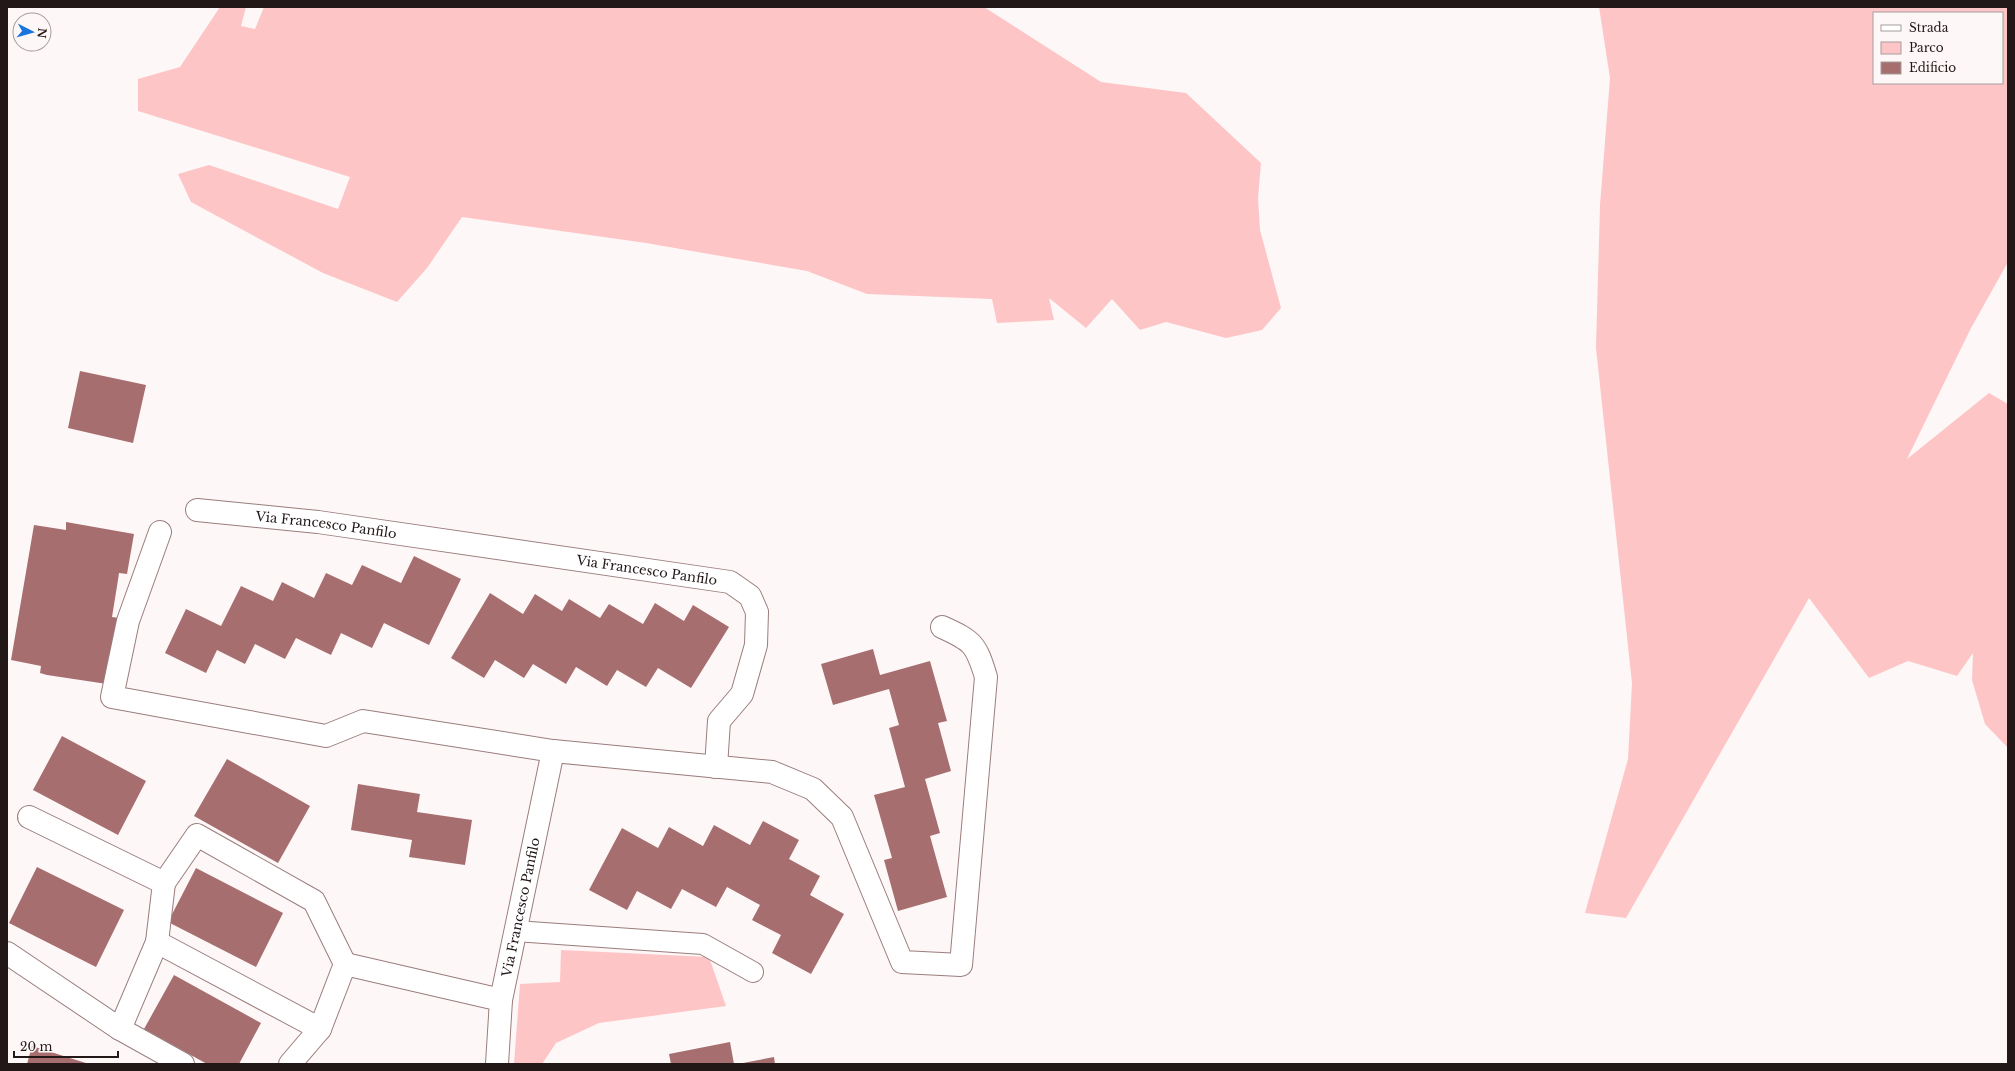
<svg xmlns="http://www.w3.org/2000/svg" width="2015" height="1071" font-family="'Libre Baskerville',serif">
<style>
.green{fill:#fec5c6;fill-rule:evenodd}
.building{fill:#a76e6f}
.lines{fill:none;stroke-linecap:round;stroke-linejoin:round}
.service-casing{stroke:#9a7d7d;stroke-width:22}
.minor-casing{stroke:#9a7d7d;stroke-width:24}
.service{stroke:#fff;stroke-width:20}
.minor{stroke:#fff;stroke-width:22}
.labels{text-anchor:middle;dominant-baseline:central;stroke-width:3;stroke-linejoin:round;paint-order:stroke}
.street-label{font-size:13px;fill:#231818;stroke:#fef7f7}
</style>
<rect width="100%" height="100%" fill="#fef7f7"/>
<path class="green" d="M220,7h26l-5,19 14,3 9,-22h720l117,75 85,11 75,70 -3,35 2,32 21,78 -19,22 -36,8 -60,-16 -26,8 -28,-31 -26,29 -37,-30 5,22 -57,3 -5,-24 -125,-5 -60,-23 -161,-28 -184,-26 -35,51 -30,34 -74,-29 -132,-71 -13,-28 31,-9 129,44 12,-32 -212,-66v-32l42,-12z
M1599,7h409v255l-37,66 -64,131 82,-66 19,11v344l-23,-24 -13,-44 1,-27 -16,23 -49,-15 -39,17 -60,-80 -183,320 -41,-5 43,-154 4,-76 -36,-335 4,-143 10,-127zM1874,13h128v70h-128z
M561,950l148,7 17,49 -127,17 -43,20 -14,21h-28l6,-80 40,-2z"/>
<path class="building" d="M80,371l66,14 -13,58 -65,-15z
M66,522l68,12 -7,40 -8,-1 -1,7 -6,37 7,1 -12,66 -60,-9 -7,-2 1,-7 -30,-6 23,-135 32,5z
M414,556l47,23 -32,66 -45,-22 -12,25 -31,-15 -10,22 -35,-17 -11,21 -30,-15 -10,20 -28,-14 -11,23 -41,-20 21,-44 35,17 20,-40 32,15 9,-19 32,16 12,-25 26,12 10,-20 39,18z
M490,593l33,21 12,-20 27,17 7,-12 31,19 9,-14 34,20 12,-21 29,18 9,-16 36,22 -38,61 -33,-20 -12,19 -29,-17 -10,16 -31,-19 -10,17 -33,-20 -9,14 -29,-18 -11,18 -33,-20z
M873,649l7,26 50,-14 17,60 -9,2 13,48 -26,8 15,54 -10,3 17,61 -49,14 -14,-51 8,-2 -18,-63 31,-8 -16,-59 10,-3 -10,-36 -56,16 -12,-41z
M62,736l84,45 -28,54 -85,-45z
M227,759l83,47 -32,57 -84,-47z
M358,784l62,10 -3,18 55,8 -7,45 -56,-8 3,-17 -61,-10z
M763,821l36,19 -10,19 31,17 -10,19 34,19 -33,60 -39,-21 9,-18 -29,-15 8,-15 -33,-18 -11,20 -34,-18 -11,20 -34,-18 -10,19 -38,-20 33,-62 36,20 11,-21 34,19 11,-21 36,20z
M37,867l87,43 -28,57 -87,-44z
M196,868l87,45 -27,54 -88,-45z
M174,975l87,48 -22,41h-32l-63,-35z
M730,1042l4,22h-63l-2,-10z
M32,1046l57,18h-62z
M774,1057l1,7h-32v-1z"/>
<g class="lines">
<g class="service-casing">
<path id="service" d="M515,931l188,13 50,28"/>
</g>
<g class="minor-casing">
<g id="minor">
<path id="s1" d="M197,510l121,12 412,60 20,14 7,16 -1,33 -14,49 -23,27 -3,46"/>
<path d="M160,532l-32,89 -16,76 214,39 37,-15 190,30 219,21 41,17 29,28 60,145 59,3 25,-288c-10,-33 -13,-36 -44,-50"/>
<path d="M29,817l135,66 -7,59"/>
<path d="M164,883l33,-48 117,66 31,63"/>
<path d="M7,953l113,76 63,35"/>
<path d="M120,1029l37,-87 163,87"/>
<path d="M290,1064l30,-35 25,-65 156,36"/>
<path id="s2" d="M497,1064l4,-64 52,-249"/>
</g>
</g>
<use href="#service" class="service"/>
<use href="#minor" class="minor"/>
</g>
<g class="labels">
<g class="street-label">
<text stroke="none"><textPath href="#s1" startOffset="130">Via Francesco Panfilo</textPath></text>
<text stroke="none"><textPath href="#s1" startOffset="454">Via Francesco Panfilo</textPath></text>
<text stroke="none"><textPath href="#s2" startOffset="159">Via Francesco Panfilo</textPath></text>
</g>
</g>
<rect width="2015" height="1071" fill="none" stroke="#231818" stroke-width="16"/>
<rect x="1873" y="12" width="130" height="72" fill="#fef7f7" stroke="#a69e9e"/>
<rect x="1881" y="25" width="20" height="6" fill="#ffffff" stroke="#a69e9e"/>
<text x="1909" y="32" font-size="12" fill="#231818">Strada</text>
<rect x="1881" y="42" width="20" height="12" fill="#fec5c6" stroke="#a69e9e"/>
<text x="1909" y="52" font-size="12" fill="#231818">Parco</text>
<rect x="1881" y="62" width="20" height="12" fill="#a76e6f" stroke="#a69e9e"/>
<text x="1909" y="72" font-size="12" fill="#231818">Edificio</text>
<g transform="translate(32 32) rotate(96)"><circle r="19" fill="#fef7f7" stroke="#a69e9e"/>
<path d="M0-3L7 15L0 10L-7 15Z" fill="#1975de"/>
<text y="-6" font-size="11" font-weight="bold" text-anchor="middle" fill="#231818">N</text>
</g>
<path d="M14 1051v6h104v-6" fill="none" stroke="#231818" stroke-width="2"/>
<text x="20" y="1051" font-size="12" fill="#231818" stroke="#fef7f7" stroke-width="3" paint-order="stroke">20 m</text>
</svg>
